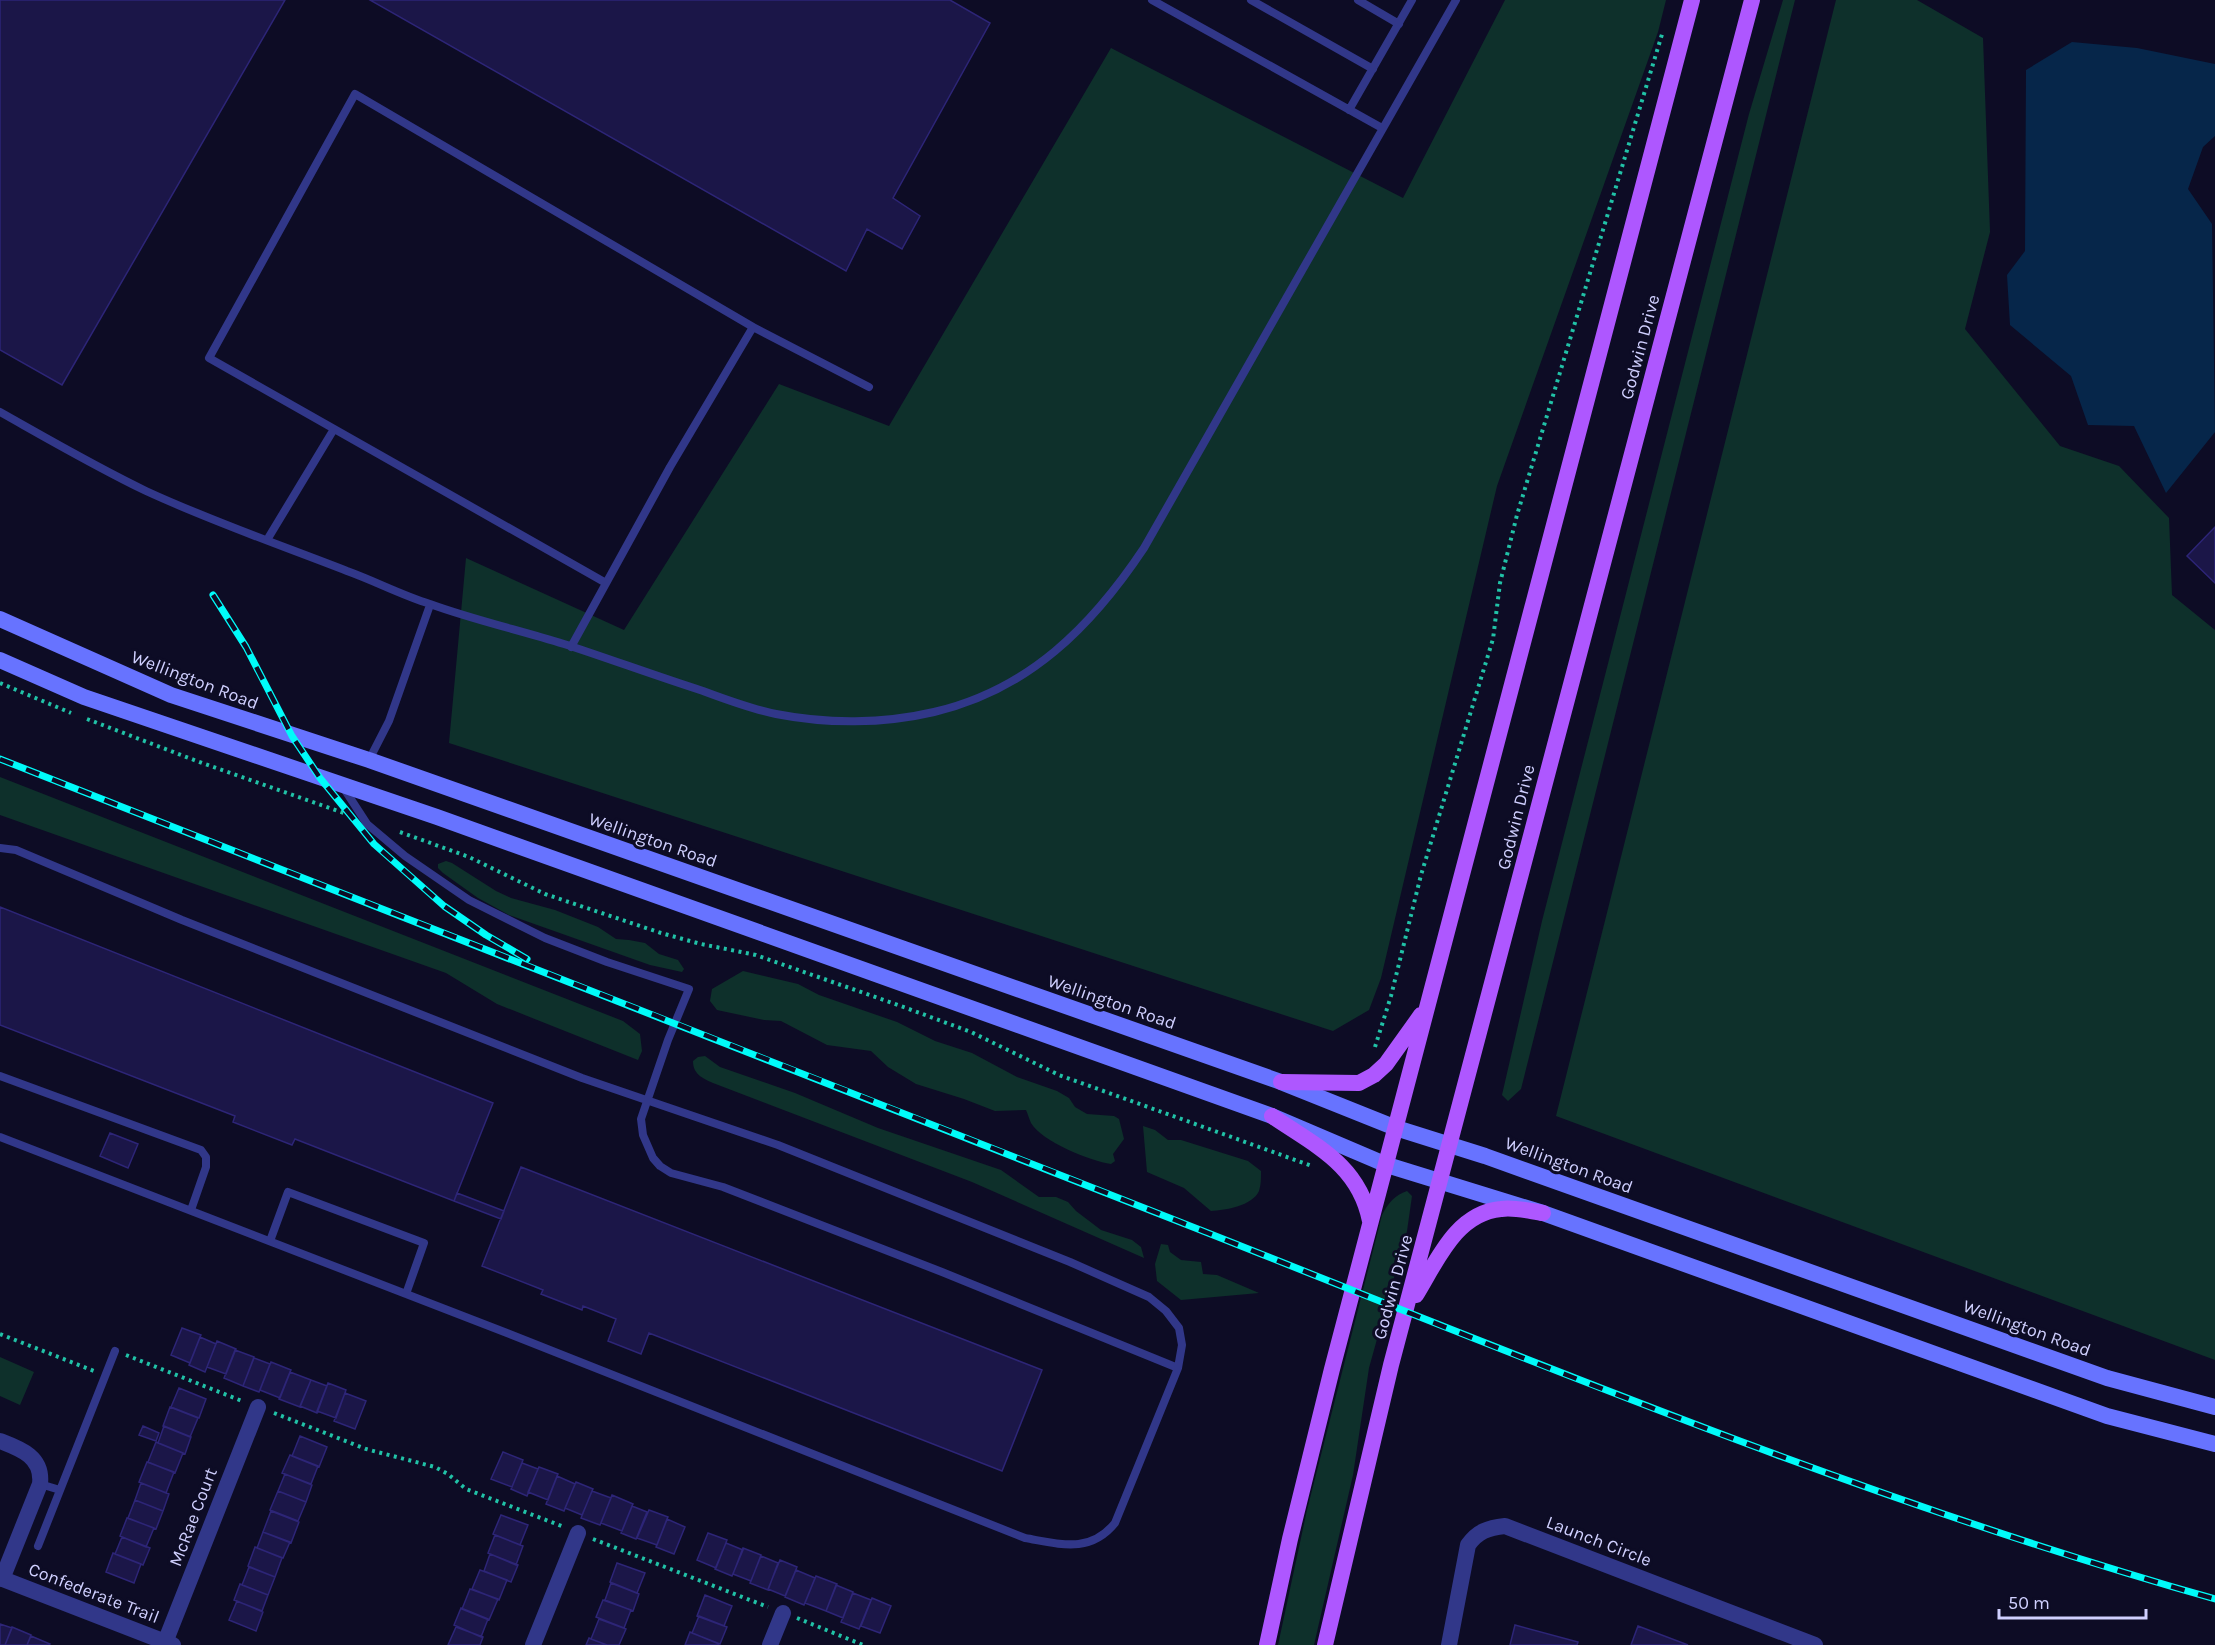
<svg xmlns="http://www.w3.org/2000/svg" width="2215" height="1645" font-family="Karla,sans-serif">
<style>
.green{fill:#0e302b}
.water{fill:#06264a}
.building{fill:#1b1648;stroke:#2d2577;stroke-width:1.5}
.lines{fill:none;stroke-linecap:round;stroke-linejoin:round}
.path{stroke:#21c2a7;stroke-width:4;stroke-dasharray:3 4.5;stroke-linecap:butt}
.service{stroke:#313789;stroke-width:8}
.minor{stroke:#313789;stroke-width:16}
.secondary{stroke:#6773ff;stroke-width:16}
.primary{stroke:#ae57ff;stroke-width:16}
.rail-casing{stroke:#00fbf9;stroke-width:7}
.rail{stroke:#0d0c25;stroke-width:4.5;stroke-dasharray:14;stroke-linecap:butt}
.labels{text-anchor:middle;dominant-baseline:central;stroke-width:6;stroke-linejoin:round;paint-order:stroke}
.street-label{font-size:18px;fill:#d0d0ff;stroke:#0d0c25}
</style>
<rect width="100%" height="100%" fill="#0d0c25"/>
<path class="green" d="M1505,0h161l-8,32 -161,454 -116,492 -12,32 -36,21 -884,-288 17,-185 158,72 155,-246 110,42 222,-378 292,150z
M1783,0h12l-274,1089 -13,12 -6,-6 40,-174 207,-807z
M1836,0h81l66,38 7,194 -25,97 95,117 59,20 50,52 3,77 43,35v730l-659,-244z
M0,777l623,244 17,13 2,17 -4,9 -141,-56 -51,-31 -446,-158z
M446,861l6,2 44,28 15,7 44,12 43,17 18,12 13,1 16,3 14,11 19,6 6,9 -2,3 -32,-7 -141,-50 -31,-17 -35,-25 -5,-5v-4z
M743,971l55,13 21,11 78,27 38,19 37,12 45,24 40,14 12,7 6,9 12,7 27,2 5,3 5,20 -11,15 2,7 -4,3c-20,-3 -69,-22 -80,-41 -2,-4 -3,-9 -5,-13l-31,1 -31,-12 -48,-15 -28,-17 -17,-16 -44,-6 -46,-24 -17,-1 -47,-10 -7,-9 2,-12z
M705,1056l15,11 75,26 83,35 123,42 38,27h17l12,5 8,9 25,19 31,10 9,7 3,11 -172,-76 -259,-99c-11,-5 -20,-9 -20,-22l5,-4z
M1143,1126l12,4 13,10h13l67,21 13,10c0,7 0,14 -2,20 -7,15 -33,19 -48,20l-27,-23 -37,-16z
M1407,1191l5,5 -5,35 -38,137 -16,107 -39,170h-36l29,-135 75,-295c6,-12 13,-20 25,-24z
M1161,1244l7,1 2,7 11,8 20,2 2,12 14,1 42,18 -78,7 -24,-19 -2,-17z
M0,1357l34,15 -14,33 -20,-9z"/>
<path class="water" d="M2072,42l65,6 78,16v72l-12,11 -15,42 24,35 3,208 -49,61 -32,-67 -46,-1 -17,-49 -61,-51 -3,-50 18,-24 1,-181z"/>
<path class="building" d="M0,0h285l-223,385 -62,-35z
M370,0h580l40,23 -97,175 27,18 -18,33 -35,-20 -21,42z
M2215,527v56l-28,-27z
M0,907l493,196 -39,98 -159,-62 -3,6 -59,-23 2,-6 -235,-91z
M110,1133l28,11 -10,24 -28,-12z
M521,1167l521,203 -40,101 -353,-138 -8,21 -33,-13 8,-22 -33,-13 -1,4 -41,-16 2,-4 -61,-24z
M457,1193l47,18 -3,8 -47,-18z
M182,1328l19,7 -11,28 -19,-8z
M200,1337l16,7 -11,28 -16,-7z
M217,1341l19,8 -10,25 -19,-7z
M235,1350l19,7 -11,29 -19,-8z
M254,1358l16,6 -11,28 -16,-6z
M271,1362l20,8 -11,28 -20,-8z
M290,1372l21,8 -11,27 -21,-8z
M311,1380l16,6 -10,27 -17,-7z
M328,1383l18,7 -10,28 -19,-7z
M179,1388l27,11 -7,19 -28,-11z
M345,1393l21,8 -11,28 -21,-8z
M170,1407l28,11 -8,19 -27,-11z
M143,1426l16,7 -3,8 -17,-6z
M164,1426l27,11 -6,17 -27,-11z
M300,1436l27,11 -8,20 -27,-11z
M156,1442l27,11 -8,20 -27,-11z
M503,1452l20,8 -11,27 -21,-8z
M290,1455l28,11 -7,18 -29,-11z
M147,1462l27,10 -8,21 -27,-11z
M522,1463l16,6 -11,27 -16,-7z
M539,1467l19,7 -10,26 -20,-8z
M285,1474l27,11 -6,17 -28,-11z
M557,1476l18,8 -11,27 -18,-7z
M576,1482l17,7 -11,26 -17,-7z
M141,1483l28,11 -6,17 -28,-11z
M278,1491l28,11 -8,19 -28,-11z
M592,1491l19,7 -11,27 -19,-7z
M612,1495l21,9 -11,27 -21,-8z
M135,1500l28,11 -7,18 -28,-11z
M632,1506l15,6 -11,27 -15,-6z
M649,1510l19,7 -11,28 -20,-7z
M271,1511l28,11 -8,21 -28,-11z
M501,1515l27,10 -8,20 -27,-11z
M127,1518l27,10 -8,19 -26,-11z
M667,1519l18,8 -11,27 -18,-7z
M263,1532l27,10 -7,16 -26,-10z
M708,1533l19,7 -11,28 -19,-8z
M495,1535l28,11 -7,19 -28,-12z
M122,1537l28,11 -7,17 -28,-11z
M726,1543l17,7 -11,26 -17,-7z
M255,1547l27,11 -7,19 -27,-11z
M743,1548l18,7 -10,26 -18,-7z
M113,1553l28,11 -7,19 -28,-11z
M490,1554l28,11 -7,17 -27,-11z
M761,1556l17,7 -10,27 -18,-7z
M780,1560l17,7 -12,29 -17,-7z
M617,1563l28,10 -8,20 -27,-11z
M249,1567l26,10 -7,18 -26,-10z
M480,1570l27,10 -8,20 -27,-11z
M796,1570l19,8 -11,27 -19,-8z
M816,1576l21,8 -11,27 -21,-8z
M611,1583l28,11 -6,17 -28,-11z
M240,1584l28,11 -6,16 -28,-11z
M836,1585l17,7 -10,26 -17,-7z
M470,1589l28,10 -9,21 -27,-11z
M853,1593l18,7 -12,29 -18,-7z
M705,1595l27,11 -8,20 -27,-10z
M872,1598l19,8 -11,27 -19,-7z
M603,1600l28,10 -7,18 -28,-11z
M237,1601l26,11 -7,19 -27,-11z
M461,1608l27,11 -7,18 -27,-12z
M699,1616l28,11 -7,17 -28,-11z
M599,1619l27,10 -7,16h-12l-16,-6z
M0,1624l12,4 -7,17h-5z
M1515,1625l63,17 -1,3h-67z
M1638,1626l50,19h-57z
M12,1627l19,8 -4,10h-22z
M456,1627l27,10 -3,8h-32z
M690,1632l29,12 -1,1h-33z
M31,1636l19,8 -1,1h-22z
M589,1638l2,1 16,6h-21z"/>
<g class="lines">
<path class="path" d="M0,683l71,30
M87,719l115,44 142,50
M400,832l69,25 76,37 116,39 40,11 55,11 153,54 62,23 88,43 253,91
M1375,1047l16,-51 30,-121 72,-236 7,-56 17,-68 146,-484
M0,1334l94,37
M126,1355l116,46
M274,1413l92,36 69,18 13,7 18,15 98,38
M593,1539l175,68
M797,1618l66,27"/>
<path class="service" d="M1152,0l230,128
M1251,0l122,69
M1358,0l41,24
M1349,110l63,-110
M0,412c48,27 96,55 146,79 65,30 134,54 201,80 28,10 54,24 83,33 44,16 89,26 134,40 46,15 92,32 139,47 24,9 48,18 73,23 51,10 107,10 158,-2 95,-22 158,-86 210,-164l312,-548
M267,540l67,-111
M606,583l-397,-225 146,-264 398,233 116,60
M571,647l99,-180 83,-140
M369,760l20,-39 41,-116
M343,787l24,37 38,32 64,44 76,38 62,24 82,27 -21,51 -27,79 2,16 10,23 7,8 11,7 52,14 219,85 236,96
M0,848l16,2 166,70 400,158 196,67 292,117 79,35 17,14 13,17 3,17 -4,23 -63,155c-25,31 -55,21 -90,15l-518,-205 -507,-196
M0,1076l201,74 5,7v10l-15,43
M270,1241l18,-49 136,51 -18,51
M40,1484l20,6
M38,1546l77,-195"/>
<path class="minor" d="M0,1441c21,8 43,16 40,43l-38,95
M0,1578l173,67
M164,1645l94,-238
M533,1645l45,-112
M770,1645l13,-32
M1449,1645l19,-100c10,-14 20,-17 37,-19l310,119"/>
<path class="secondary" d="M0,619l171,76 198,65 912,322 115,46 89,28 622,222 108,29
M0,660l84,37 353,120 835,299 115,49 156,48 564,203 108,28"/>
<path class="primary" d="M1281,1082l78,1 15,-8 12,-11 35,-49
M1272,1116c44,30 87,49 98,105
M1416,1295c21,-34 40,-82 85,-86 14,-2 28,2 42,4
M1267,1645l23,-106 42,-170 360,-1369
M1325,1645l66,-280 361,-1365"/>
<g class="rail-casing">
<path id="rail" d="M213,595l33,52 46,89 28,42 54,66 70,62 42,29 41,24
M0,759c403,158 806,315 1208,474 332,131 663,269 1007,366"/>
</g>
<use href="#rail" class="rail"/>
</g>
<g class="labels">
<g class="street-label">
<text transform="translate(1640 347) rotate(-75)">Godwin Drive</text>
<text transform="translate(195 680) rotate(21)">Wellington Road</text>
<text transform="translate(1516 817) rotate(-76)">Godwin Drive</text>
<text transform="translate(653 840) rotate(19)">Wellington Road</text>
<text transform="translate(1112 1002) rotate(19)">Wellington Road</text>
<text transform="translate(1569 1165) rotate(20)">Wellington Road</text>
<text transform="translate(1393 1287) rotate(-75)">Godwin Drive</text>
<text transform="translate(2027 1328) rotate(20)">Wellington Road</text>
<text transform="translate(193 1517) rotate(-69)">McRae Court</text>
<text transform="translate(1599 1541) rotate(21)">Launch Circle</text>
<text transform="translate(94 1593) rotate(21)">Confederate Trail</text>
</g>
</g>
<path d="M1999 1609v9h147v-9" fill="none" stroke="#d0d0ff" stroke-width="3"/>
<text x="2008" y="1609" font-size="18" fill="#d0d0ff" stroke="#0d0c25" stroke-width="4.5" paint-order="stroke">50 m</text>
</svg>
